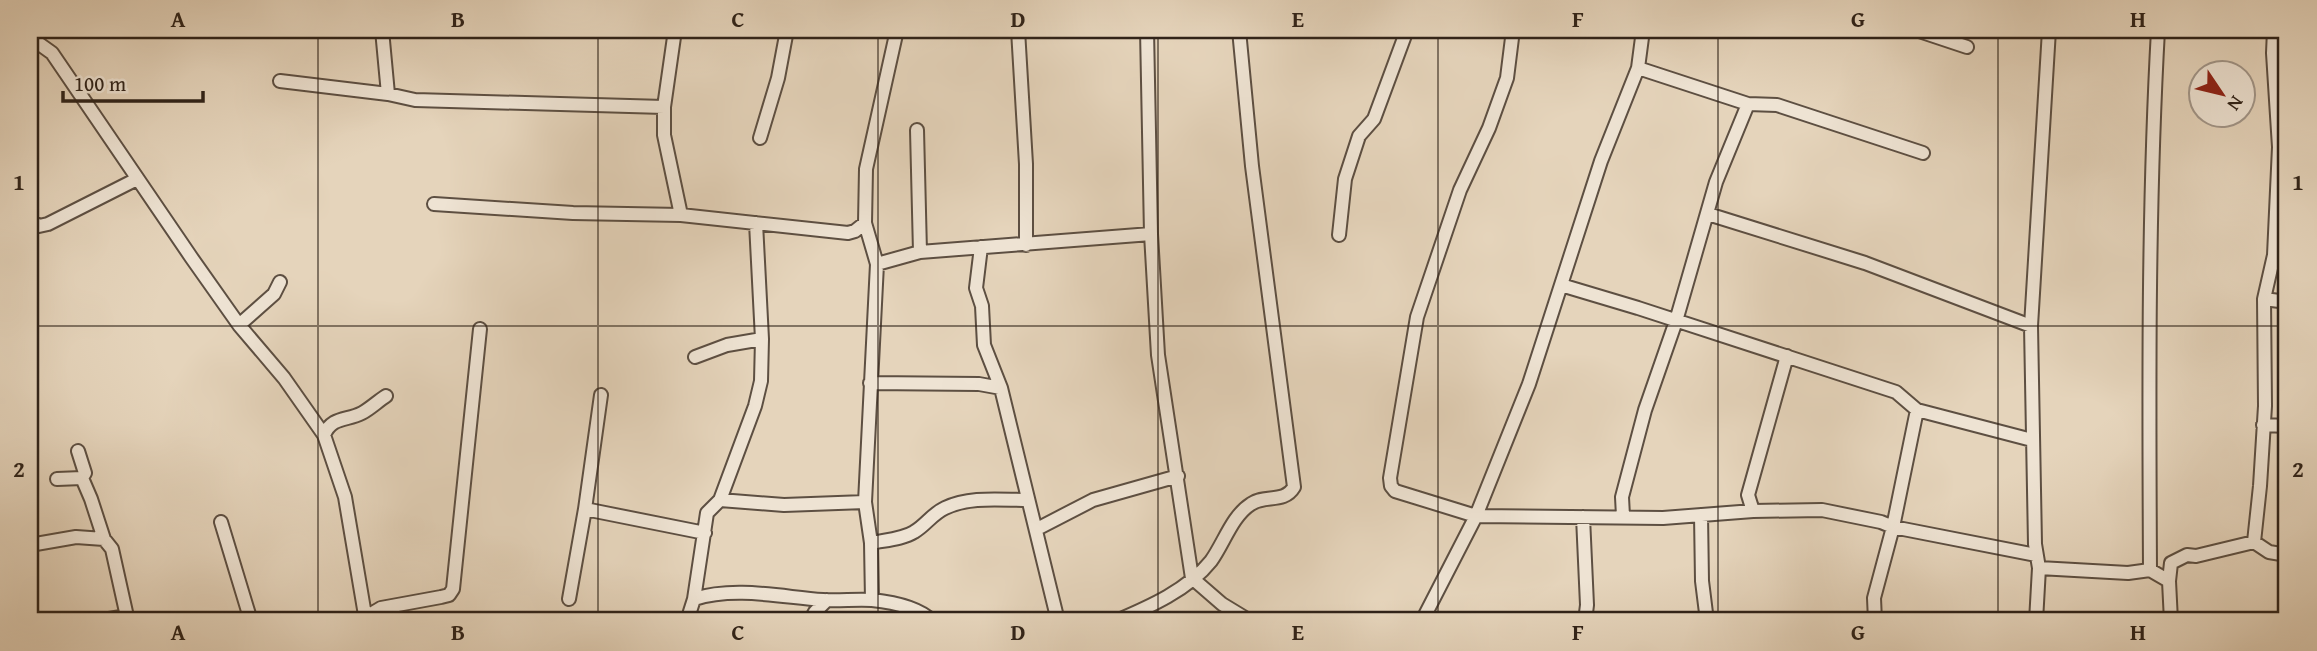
<svg xmlns="http://www.w3.org/2000/svg" width="2317" height="651" font-family="'Gentium Book Plus',serif">
<style>
.lines{fill:none;stroke-linecap:round;stroke-linejoin:round}
.minor-casing{stroke:#5d4f42;stroke-width:16}
.minor{stroke:#eee3d3;stroke-width:12}
.grid{fill:none;stroke:#302319;stroke-width:2;stroke-opacity:0.55}
.neatline{fill:none;stroke:#302319;stroke-width:2.5}
.grid-label{font-size:23px;text-anchor:middle;font-weight:bold;fill:#302319}
</style>
<rect width="100%" height="100%" fill="#e5d4bb"/>
<filter id="stains"><feTurbulence type="fractalNoise" baseFrequency=".00286" numOctaves="4"/><feColorMatrix values="0 0 0 0 .2 0 0 0 0 .09 0 0 0 0 .02 0 0 0 .5 -.17"/></filter>
<radialGradient id="worn" r=".72"><stop offset=".6" stop-color="#630" stop-opacity="0"/><stop offset="1" stop-color="#630" stop-opacity=".3"/></radialGradient>
<g class="lines">
<g class="minor-casing">
<path id="minor" d="M30,30l8,13 14,10 139,204 48,68 45,53 40,57 21,62 21,124
M382,30l6,64 27,6 249,7
M675,30l-11,77v28l17,80
M1018,30l8,134v81
M1147,30l4,204 7,121 34,223 30,26 28,17
M1513,30l-6,48 -18,50 -29,62 -43,127 -27,161 1,8 4,5 81,25 187,2 90,-7 69,-1 59,12 12,5 143,28
M1916,30l51,17
M2158,30c-10,179 -9,360 -8,540l19,11 2,40
M1638,68l110,36 29,1 146,48
M280,81l108,13
M917,130l3,122
M760,138l18,-60 9,-48
M434,204l139,9 108,2 167,18 7,-2 10,-8
M1708,214l157,49 166,63
M30,221l9,5 9,-2 89,-45
M1339,235l6,-56 14,-43 15,-17 33,-89
M981,247l-5,41 6,18 2,39 17,43 57,233
M877,264l43,-12 231,-18
M1561,285l77,23 258,84 21,18 115,30
M2264,299l23,3
M239,325l35,-31 6,-12
M695,357l32,-12 35,-6
M870,383l109,1 22,4
M2263,425l24,1
M324,435c8,-19 23,-14 38,-22 9,-5 16,-12 24,-17
M78,451l7,22 -3,5
M57,479l25,-1 9,21 13,40
M720,500l64,5 81,-3
M585,509l16,-114
M1753,511l-5,-16 39,-139
M1701,515l1,66 5,40
M1623,516l-1,-19 23,-87 31,-89 40,-139 32,-78
M1583,517l4,88 -2,16
M221,522l30,99
M1037,529l56,-29 85,-24
M2254,542l6,-56 5,-80 -1,-107 10,-44 5,-108 -6,-94 1,-23
M871,543c14,-3 32,-4 43,-11 12,-7 18,-18 31,-24 25,-12 55,-8 83,-8
M30,545l46,-8 28,2 8,10 16,72
M2285,555l2,53
M2039,568l89,5 22,-3
M2169,581l2,-18 16,-8 9,1 58,-14 15,10 18,3
M569,599l16,-90 120,24
M694,599c41,-13 87,-2 129,1 16,1 33,-1 49,0 19,2 46,7 60,21
M872,600l-1,-57 -6,-41 12,-238 -12,-41 1,-54 31,-139
M366,617l15,-9 60,-11 8,-2 4,-6 27,-260
M97,621l30,-5
M687,621l7,-22 13,-86 13,-13 35,-94 6,-25 1,-42 -6,-116
M810,621l5,-9 12,-12
M1116,621c33,-14 72,-31 95,-60 13,-18 21,-45 40,-57 14,-10 33,0 43,-17l-42,-321 -13,-136
M1422,621l54,-105 53,-132 72,-223 37,-93 5,-38
M1875,621l-1,-23 19,-71 24,-117
M2036,621l3,-53 -4,-24 -4,-218 18,-296"/>
</g>
<use href="#minor" class="minor"/>
</g>
<path class="grid" d="M318,30v591M598,30v591M878,30v591M1158,30v591M1438,30v591M1718,30v591M1998,30v591M30,326h2257"/>
<rect width="2317" height="651" fill="none" stroke="#e5d4bb" stroke-width="77"/>
<g transform="translate(2222 94) rotate(125)"><circle r="33" fill="#eee3d3" stroke="#a29689" stroke-width="2"/>
<path d="M0-5L12 26L0 18L-12 26Z" fill="#8f2418"/>
<text y="-10" font-size="19" font-weight="bold" text-anchor="middle" fill="#302319">N</text>
</g>
<path d="M63 91v10h140v-10" fill="none" stroke="#302319" stroke-width="3.5"/>
<text x="74" y="91" font-size="21" fill="#302319" stroke="#eee3d3" stroke-width="5" paint-order="stroke">100 m</text>
<rect x="38" y="38" width="2240" height="574" class="neatline"/>
<g class="grid-label">
<text x="178" y="27">A</text>
<text x="458" y="27">B</text>
<text x="738" y="27">C</text>
<text x="1018" y="27">D</text>
<text x="1298" y="27">E</text>
<text x="1578" y="27">F</text>
<text x="1858" y="27">G</text>
<text x="2138" y="27">H</text>
<text x="19" y="190">1</text>
<text x="2298" y="190">1</text>
<text x="19" y="477">2</text>
<text x="2298" y="477">2</text>
<text x="178" y="640">A</text>
<text x="458" y="640">B</text>
<text x="738" y="640">C</text>
<text x="1018" y="640">D</text>
<text x="1298" y="640">E</text>
<text x="1578" y="640">F</text>
<text x="1858" y="640">G</text>
<text x="2138" y="640">H</text>
</g>
<rect width="100%" height="100%" filter="url(#stains)"/>
<rect width="100%" height="100%" fill="url(#worn)"/>
</svg>
